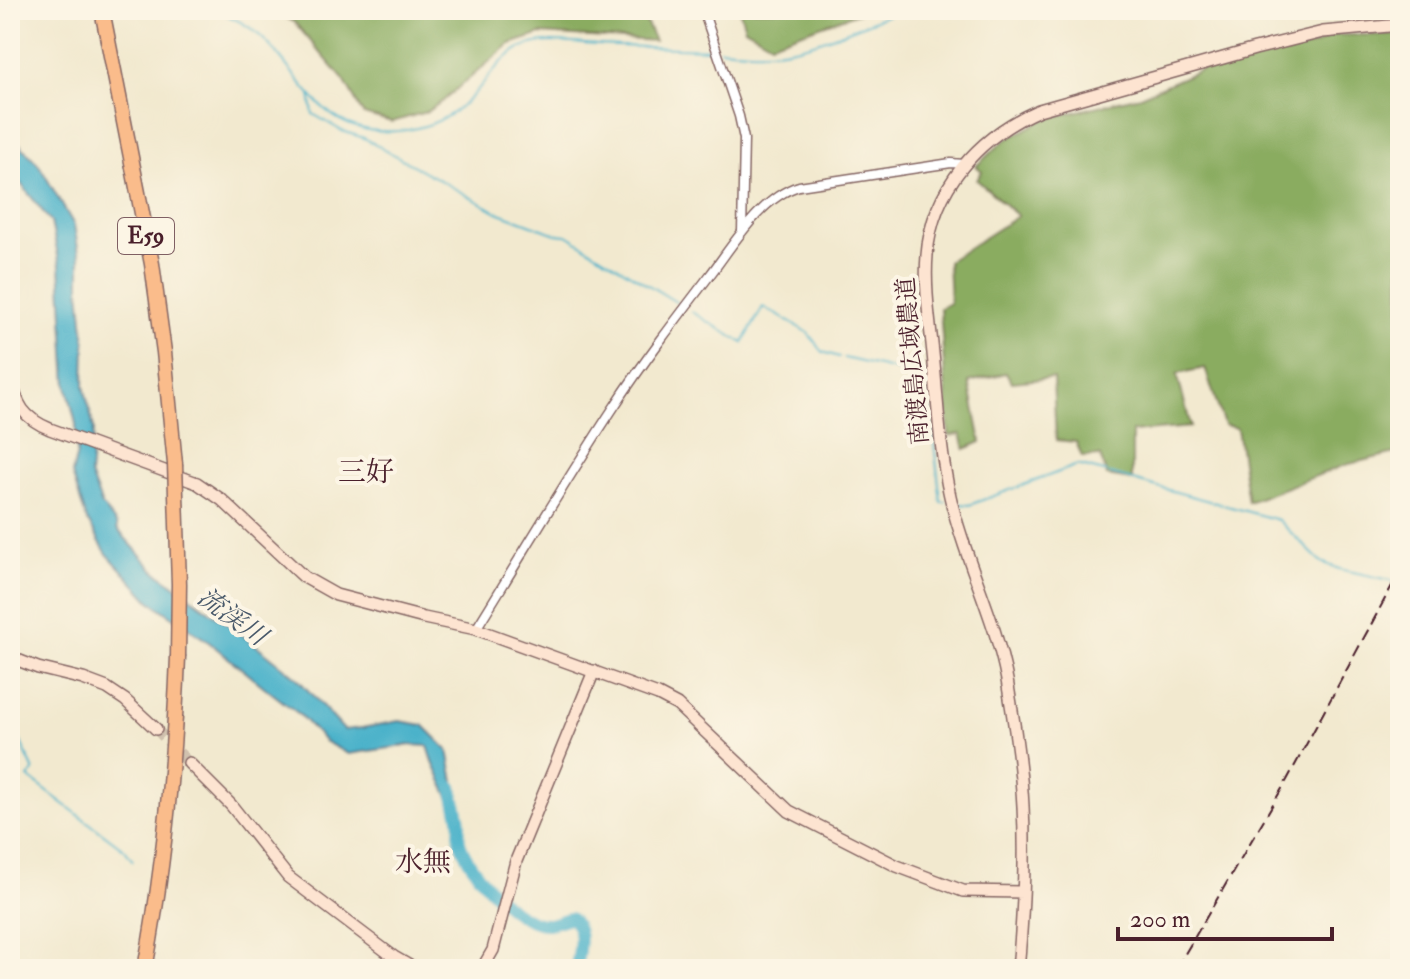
<svg xmlns="http://www.w3.org/2000/svg" width="1410" height="979" font-family="'IM FELL Double Pica','Noto Serif JP',serif">
<style>
.forest{fill:#8aac60;stroke:#6a6646;stroke-width:2}
.water{fill:#4bb2ca;stroke:#4a687a;stroke-width:2}
.lines{fill:none;stroke-linecap:round;stroke-linejoin:round}
.stream{stroke:#4bb2ca;stroke-width:2}
.river{stroke:#4bb2ca;stroke-width:12}
.secondary-tunnel{stroke:#d0c1ae;stroke-width:11;stroke-dasharray:11 5.5;stroke-linecap:butt}
.street-casing{stroke:#856664;stroke-width:11}
.secondary-casing{stroke:#856664;stroke-width:14}
.highway-casing{stroke:#856664;stroke-width:17}
.street{stroke:#fff;stroke-width:8}
.secondary{stroke:#fde4d1;stroke-width:11}
.highway{stroke:#fabc8b;stroke-width:14}
.rail{stroke:#4a1f2b;stroke-width:2;stroke-dasharray:12 6;stroke-linecap:butt}
.highway-bridge-casing{stroke:#856664;stroke-width:17;stroke-linecap:butt}
.highway-bridge{stroke:#fabc8b;stroke-width:14}
.labels{text-anchor:middle;dominant-baseline:central;stroke-width:8;stroke-linejoin:round;paint-order:stroke}
.shield{fill:#fcf5e5;stroke:#7f5f63;stroke-width:2}
.shield-label{font-size:22px;font-weight:bold;fill:#4a1f2b}
.street-label{font-size:24px;fill:#4a1f2b;stroke:#fcf5e5}
.water-label{font-size:26px;font-style:italic;fill:#4a5a6b;stroke:#fcf5e5}
.quarter-label{font-size:28px;fill:#4a1f2b;stroke:#fcf5e5}
</style>
<rect width="100%" height="100%" fill="#fcf5e5"/>
<filter id="ink" filterUnits="userSpaceOnUse"><feTurbulence type="fractalNoise" baseFrequency=".0125" numOctaves="2"/><feDisplacementMap in="SourceGraphic" scale="16" xChannelSelector="R" yChannelSelector="G"/><feConvolveMatrix kernelMatrix="1 2 1 2 8 2 1 2 1" color-interpolation-filters="sRGB"/></filter>
<filter id="wash" filterUnits="userSpaceOnUse"><feTurbulence type="fractalNoise" baseFrequency=".006" numOctaves="4" result="noise"/><feDisplacementMap in="SourceGraphic" scale="32" xChannelSelector="R" yChannelSelector="G"/><feGaussianBlur stdDeviation="1.8" result="paint"/><feColorMatrix in="noise" values="0 0 0 0 0 0 0 0 0 0 0 0 0 0 0 0 0 1.4 0 .05"/><feComposite in="paint" operator="in"/></filter>
<g filter="url(#wash)">
<rect width="100%" height="100%" fill="#f2e9cf"/>
<path class="forest" d="M274,10h356l2,5 11,1 12,25 -114,-7 -31,10 -67,57 -17,11 -34,10 -29,-8 -19,-34 -49,-57z
M736,10h130l-95,33 -26,-15 -5,-16z
M1336,35h64v417l-55,13 -97,37 -11,-74 -13,-3 -19,-57 -28,6 14,53 -59,5v48l-25,-4 -7,-20 -18,1 -6,-15 -20,-2 -3,-62 -41,4 -6,-9 -37,9 12,60 -16,7 -4,-15 -12,2 -9,-128 10,-5 -2,-42 70,-45 -41,-36 5,-9 -6,-5 29,-26 40,-21 95,-23 79,-34 28,-7 38,-1 32,-10 12,-7z"/>
<path class="water" d="M10,134l29,31 35,60 6,34v30l5,53 -1,44 10,43 -4,46 12,30 15,20v4l38,42 106,78 35,28 48,53 18,-2 37,-7 24,4 25,25 10,52 -8,-3 -16,-34 -6,-19 -17,-1 -63,9 -24,-13 -25,-27 -26,-20 -63,-51 -60,-42 -43,-47 -20,-34 -15,-46 5,-21 -1,-29 -9,-38 -7,-121 -9,-43 -41,-52z"/>
<g class="lines">
<path class="stream" d="M216,10c12,6 27,12 37,20 33,25 57,79 95,94 37,15 85,7 115,-19 21,-18 35,-48 62,-59 19,-8 52,-2 73,-1 38,2 77,3 116,4
M720,49c20,1 42,4 62,1 38,-5 82,-26 118,-40
M310,94l3,20 29,17 22,7 133,74 59,22 11,1 109,67
M692,312l51,31 20,-36 44,25 16,20 16,5
M844,358l82,19 15,125h4
M961,504l8,1 109,-40 200,55 43,42 18,7 51,11 10,5
M10,719l24,52 -6,6 97,73 8,11
M159,966l10,3"/>
<path class="river" d="M452,787c2,10 5,20 7,30 2,8 -1,17 1,25 9,29 54,82 87,82 7,0 16,-5 23,-6 16,11 8,34 6,51
M925,969l11,-2 1,2"/>
</g>
</g>
<g filter="url(#ink)">
<g class="lines">
<path class="secondary-tunnel" d="M156,729l33,34"/>
<g class="street-casing">
<path id="street" d="M703,10l36,106 5,23 -2,93
M476,629c46,-74 90,-149 138,-222 30,-46 63,-89 96,-132 23,-30 51,-78 89,-89l152,-23 13,1"/>
</g>
<g class="secondary-casing">
<path id="secondary" d="M10,378c7,27 13,40 40,51l147,54 25,17 82,77 32,18 88,23 52,11 182,66 19,10 112,106 108,55 66,25 60,1
M10,657l28,11 45,11 24,9 18,12 31,29
M189,763l42,42 57,72 106,80 21,12
M482,969l11,-19 23,-89 78,-190
M1018,969c5,-54 8,-109 5,-163 -2,-42 -9,-85 -16,-126 -12,-64 -43,-121 -57,-184 -10,-43 -12,-88 -16,-132 -3,-36 -10,-73 -7,-109 5,-67 52,-119 112,-145l216,-61 68,-17 77,-7"/>
</g>
<g class="highway-casing">
<path id="highway" d="M102,10l50,254 12,88 11,112
M145,969c19,-103 29,-208 33,-312"/>
</g>
<use href="#street" class="street"/>
<use href="#secondary" class="secondary"/>
<use href="#highway" class="highway"/>
<path class="rail" d="M1176,969l111,-189 113,-209"/>
<g class="highway-bridge-casing">
<path id="highway-bridge" d="M175,464l4,120 -1,73"/>
</g>
<use href="#highway-bridge" class="highway-bridge"/>
</g>
</g>
<g class="labels">
<rect class="shield" x="118" y="218" width="56" height="36" rx="6"/>
<g class="shield-label">
<text x="146" y="236">E59</text>
</g>
<g class="street-label">
<text transform="translate(913 361) rotate(-95)">南渡島広域農道</text>
</g>
<g class="water-label">
<text transform="translate(232 617) rotate(36)">流渓川</text>
</g>
<g class="quarter-label">
<text x="366" y="472">三好</text>
<text x="423" y="862">水無</text>
</g>
</g>
<rect width="1410" height="979" fill="none" stroke="#fcf5e5" stroke-width="40"/>
<path d="M1118 927v12h214v-12" fill="none" stroke="#4a1f2b" stroke-width="4"/>
<text x="1130" y="927" font-size="24" fill="#4a1f2b" stroke="#fcf5e5" stroke-width="6" paint-order="stroke">200 m</text>
</svg>
